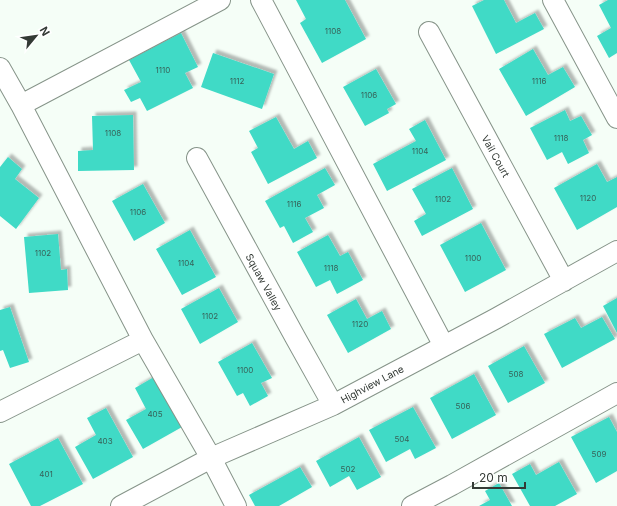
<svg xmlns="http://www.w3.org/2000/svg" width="617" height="506" font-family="Inter,sans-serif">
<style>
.building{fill:#40dac6;filter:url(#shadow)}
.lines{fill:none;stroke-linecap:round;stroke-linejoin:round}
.minor-casing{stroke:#869489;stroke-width:22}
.minor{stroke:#fff;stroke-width:20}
.labels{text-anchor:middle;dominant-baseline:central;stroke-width:3.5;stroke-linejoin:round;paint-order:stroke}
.number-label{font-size:8px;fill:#366259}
.street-label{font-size:10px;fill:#333a35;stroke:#fff}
</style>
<defs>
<filter id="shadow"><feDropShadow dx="3.5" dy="-3.5" stdDeviation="1" flood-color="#0004"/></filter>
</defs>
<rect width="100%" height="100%" fill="#f5fef7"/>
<path class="building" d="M296,0h49l21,39 -44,24 -22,-40 6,-4z
M484,0h20l12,23 19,-10 9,16 -48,25 -24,-48z
M608,0h9v53l-8,5 -12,-22 14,-8 -12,-23z
M181,33l17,34 -13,6 8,15 -46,23 -7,-13 -9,4 -7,-12 17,-8 -12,-22z
M533,49l15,26 15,-8 12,20 -49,29 -27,-47z
M213,53l61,21 -12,35 -61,-22z
M376,69l20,35 -9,5 2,4 -24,13 -22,-39z
M565,110l5,11 11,-5 11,19 -9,5 6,13 -21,11 -6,-12 -15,8 -17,-32z
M133,115l1,55 -56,1v-20l15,-1 -1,-34z
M276,117l18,32 14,-8 9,17 -49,26 -17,-32 7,-4 -9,-17z
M425,120l21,40 -59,31 -14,-27 43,-23 -7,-12z
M8,157l14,12 -7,10 24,19 -23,31 -16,-13v-49z
M597,164l10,18 10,-5v30l-40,23 -23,-42z
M325,168l10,17 -18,10 7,13 -19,10 8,14 -20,11 -9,-17 -4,2 -15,-27z
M452,168l21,41 -51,27 -8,-15 12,-7 -14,-25z
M143,184l22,39 -31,18 -22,-40z
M481,223l25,47 -41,22 -25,-47z
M190,230l26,47 -34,18 -26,-46z
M58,234l3,36 6,-1 1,21 -39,3 -5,-56z
M328,235l12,21 8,-4 15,28 -26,14 -7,-14 -14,7 -19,-35z
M219,288l19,34 -38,22 -19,-35z
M617,298v35l-14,-27z
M356,299l11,20 15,-8 9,18 -43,24 -21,-38z
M10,307l19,55 -19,6 -7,-18 -3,1v-41z
M602,317l13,22 -53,29 -18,-34 31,-16 6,10z
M252,343l20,35 -11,5 7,13 -18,10 -7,-13 -6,3 -19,-34z
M524,346l21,37 -37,20 -20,-37z
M474,374l22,41 -44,24 -22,-41z
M154,377l28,50 -39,22 -17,-29 20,-11 -11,-21z
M413,407l23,41 -21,11 -5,-10 -24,13 -17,-32z
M106,408l27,49 -40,22 -18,-32 21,-12 -9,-17z
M609,417l8,15v39l-21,12 -25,-46z
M359,437l22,40 -24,13 -8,-14 -19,11 -14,-26z
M58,438l25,46 -43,22h-9l-22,-42z
M559,462l18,32 -22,12h-25l-18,-32 18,-10 6,11z
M300,467l12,20 -33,19h-24l-6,-11z
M499,483l13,23h-33l11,-6 -5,-9z"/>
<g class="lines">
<g class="minor-casing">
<path id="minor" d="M261,0l183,346
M553,0l64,118
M429,32l135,249
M0,68l21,37 122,235
M21,105l199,-105
M197,158l98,179 38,68
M0,412l143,-72 68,118 25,48
M121,506l90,-48 122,-53 162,-86 122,-68
M412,506l40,-21 165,-92"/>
</g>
<use href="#minor" class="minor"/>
</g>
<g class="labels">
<g class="number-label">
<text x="333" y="31">1108</text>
<text x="163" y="70">1110</text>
<text x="237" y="81">1112</text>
<text x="539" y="81">1116</text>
<text x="369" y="95">1106</text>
<text x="113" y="133">1108</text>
<text x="561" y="138">1118</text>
<text x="420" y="151">1104</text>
<text x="588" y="198">1120</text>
<text x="443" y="199">1102</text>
<text x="294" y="204">1116</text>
<text x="138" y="212">1106</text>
<text x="43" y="253">1102</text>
<text x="473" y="258">1100</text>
<text x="186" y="263">1104</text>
<text x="331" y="268">1118</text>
<text x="210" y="316">1102</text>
<text x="360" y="324">1120</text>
<text x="245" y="370">1100</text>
<text x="516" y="374">508</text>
<text x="463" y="406">506</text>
<text x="155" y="414">405</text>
<text x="402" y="439">504</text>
<text x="105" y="441">403</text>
<text x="599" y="454">509</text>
<text x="348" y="469">502</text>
<text x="46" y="474">401</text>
</g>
<g class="street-label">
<text transform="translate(496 156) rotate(61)">Vail Court</text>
<text transform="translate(264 282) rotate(61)">Squaw Valley</text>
<text transform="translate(372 384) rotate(-28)">Highview Lane</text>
</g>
</g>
<g transform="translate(36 36) rotate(61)" stroke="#ffffff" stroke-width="3" paint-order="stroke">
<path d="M0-3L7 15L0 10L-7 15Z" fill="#333a35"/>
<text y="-6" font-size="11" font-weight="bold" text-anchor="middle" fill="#333a35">N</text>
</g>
<path d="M473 482v6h52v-6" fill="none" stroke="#333a35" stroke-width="2"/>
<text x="479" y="482" font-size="12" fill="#333a35" stroke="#ffffff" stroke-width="3" paint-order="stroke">20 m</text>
</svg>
